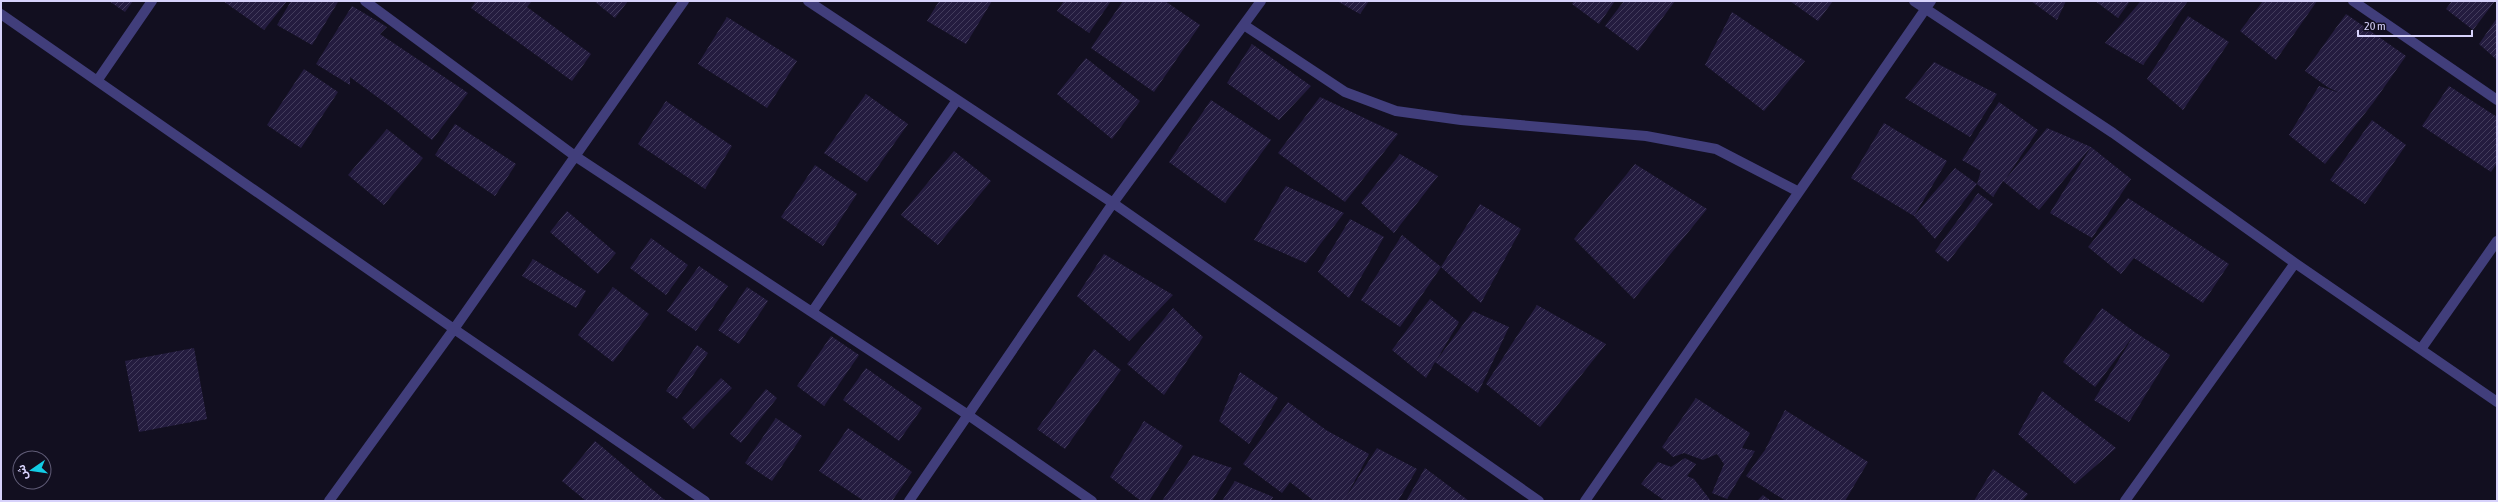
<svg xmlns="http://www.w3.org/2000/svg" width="2498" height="502" font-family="'Asap Condensed','Noto Sans Arabic',sans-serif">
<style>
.building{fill:url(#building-hatch)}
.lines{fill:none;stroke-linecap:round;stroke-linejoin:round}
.street{stroke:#413e7b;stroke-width:10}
</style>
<defs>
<pattern id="building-hatch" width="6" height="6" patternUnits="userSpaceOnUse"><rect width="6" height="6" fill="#241c3f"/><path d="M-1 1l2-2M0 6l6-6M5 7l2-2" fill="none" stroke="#433c5c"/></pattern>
</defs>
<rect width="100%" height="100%" fill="#120f20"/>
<path class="building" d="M109,1h24l-8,11z
M223,1h64l-23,29z
M291,1l47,1 -26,43 -35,-20z
M476,1h56l-5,6 64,47 -19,27 -101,-73z
M594,1h34l-13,17z
M939,1h53l-26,43 -39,-23z
M1064,1h47l-22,32 -32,-22z
M1123,1h42l35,24 -46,67 -63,-44z
M1337,1h32l-9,13z
M1574,1h41l-16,23 -27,-20z
M1624,1h51l-37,50 -33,-25z
M1790,1h43l-15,20z
M2031,1h35l-9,19z
M2095,1h35l-12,17z
M2141,1h47l-45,64 -38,-22z
M2263,1h54l-41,59 -36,-29z
M2452,1h43l-22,29 -27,-21z
M352,6l35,21 -7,7 88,59 -36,47 -37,-30 -45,-33v8l-34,-21z
M1732,12l73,49 -41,50 -59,-46z
M2346,14l60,42 -33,47 -48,61 -36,-29 30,-49 21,7 -11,-5 -24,-17z
M2188,16l41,26 -46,68 -36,-31z
M727,17l70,44 -30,47 -69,-44z
M2497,18v42l-18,-16z
M1252,44l59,42 -32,34 -52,-37z
M1086,58l54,43 -28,38 -55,-45z
M1934,62l63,32 -27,43 -65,-39z
M304,69l34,23 -37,56 -34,-23z
M2449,86l48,31v46l-6,9 -69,-46z
M866,94l42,30 -41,58 -43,-29z
M1320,97l78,37 -53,68 -67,-49z
M1211,100l60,40 -46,63 -56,-41z
M666,101l66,45 -27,43 -67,-45z
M1999,102l39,28 -33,50 42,-52 44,19 -52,63 -36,-29 -10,16 -16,-13 -42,55 -21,-23 41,-48 22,16 4,-13 -19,-11z
M2372,120l34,25 -41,59 -35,-24z
M1884,123l63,38 -33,55 -63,-38z
M455,124l61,40 -21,32 -60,-41z
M387,129l36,29 -39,47 -36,-30z
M2091,147l40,32 -39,59 -42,-25z
M954,151l37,30 -53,64 -37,-30z
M1400,154l38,22 -44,57 -33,-30z
M1635,164l72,45 -73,90 -60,-60z
M815,165l42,29 -34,52 -42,-29z
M1286,186l58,27 -38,50 -52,-23z
M1978,193l15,11 -45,58 -13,-11z
M2128,198l101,66 -26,39 -69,-45 -13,16 -33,-27z
M1480,204l41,25 -40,74 -40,-36z
M567,211l49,42 -18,21 -48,-42z
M1350,219l34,18 -35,61 -31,-26z
M1402,235l39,32 -41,60 -39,-27z
M651,238l37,27 -22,30 -36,-27z
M1104,254l69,41 -44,46 -52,-45z
M533,259l53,32 -10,17 -54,-32z
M699,266l29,20 -32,45 -29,-20z
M613,287l36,27 -36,48 -35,-27z
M747,287l21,14 -29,43 -21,-14z
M1430,299l29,23 -23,39 37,-50 36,16 -31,66 -43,-31 -9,16 -34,-28z
M1537,305l69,39 -66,83 -54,-43z
M1173,308l30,29 -39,58 -37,-31z
M2102,308l34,25 34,22 -41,67 -35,-22 40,-65 -39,52 -32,-25z
M831,336l28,19 -35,51 -27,-20z
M697,345l11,8 -31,46 -11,-8z
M194,348l13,71 -68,13 -14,-71z
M1094,349l27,21 -56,79 -28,-20z
M866,368l56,40 -23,33 -56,-41z
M1240,372l38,26 -29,46 -30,-23z
M721,378l11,10 -39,41 -11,-11z
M766,389l11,9 -36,45 -11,-9z
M2042,391l74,57 -41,36 -57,-50z
M1696,398l54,35 -8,15 13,3 -28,48 -15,-6 12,-29 -7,-10 -14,6 -19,-7 -11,4 -11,-10z
M1288,402l38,28 43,24 -23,43 31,-49 40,21 -19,32h-84l-24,-19 -8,11 -39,-29z
M1785,410l83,52 -23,39h-59l-40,-25 19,-26z
M776,418l26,18 -30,45 -27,-18z
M1144,421l39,25 -34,55h-8l-31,-24z
M848,428l64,44 -20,29h-28l-45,-30z
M595,441l71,60h-80l-24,-20z
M1193,455l39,13 -20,33h-50z
M1685,458l11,6 -9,12 7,3 17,22h-46l-24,-17 17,-22 13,5z
M1425,468l44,33h-63z
M1993,469l35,25 -6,7h-48z
M1235,481l38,16 -2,4h-49z
M1763,495l8,6h-14z"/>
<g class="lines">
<path class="street" d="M365,1l210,155 393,259 124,86
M808,1l305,202 426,298
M1914,1l199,132 182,130 202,139
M2353,1l144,99
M1,14l453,315 251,172
M1244,25l101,67 51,19 65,9 185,16 70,13 83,43
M97,81l55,-80
M812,312l145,-212
M2421,349l76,-108
M329,501l125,-172 230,-328
M909,501l204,-298 148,-202
M1585,501l346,-500
M2125,501l170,-238"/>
</g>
<rect width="2498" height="502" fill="none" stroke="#d7d2fb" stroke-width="4"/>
<g transform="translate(32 470) rotate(257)"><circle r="19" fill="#120f20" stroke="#615d78"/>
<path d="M0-3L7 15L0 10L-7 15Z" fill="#13cde6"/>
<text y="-6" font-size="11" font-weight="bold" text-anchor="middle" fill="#d7d2fb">ش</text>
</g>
<path d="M2358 30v6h114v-6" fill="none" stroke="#d7d2fb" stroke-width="2"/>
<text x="2364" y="30" font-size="12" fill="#d7d2fb" stroke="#120f20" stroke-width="3" paint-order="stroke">20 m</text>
</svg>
